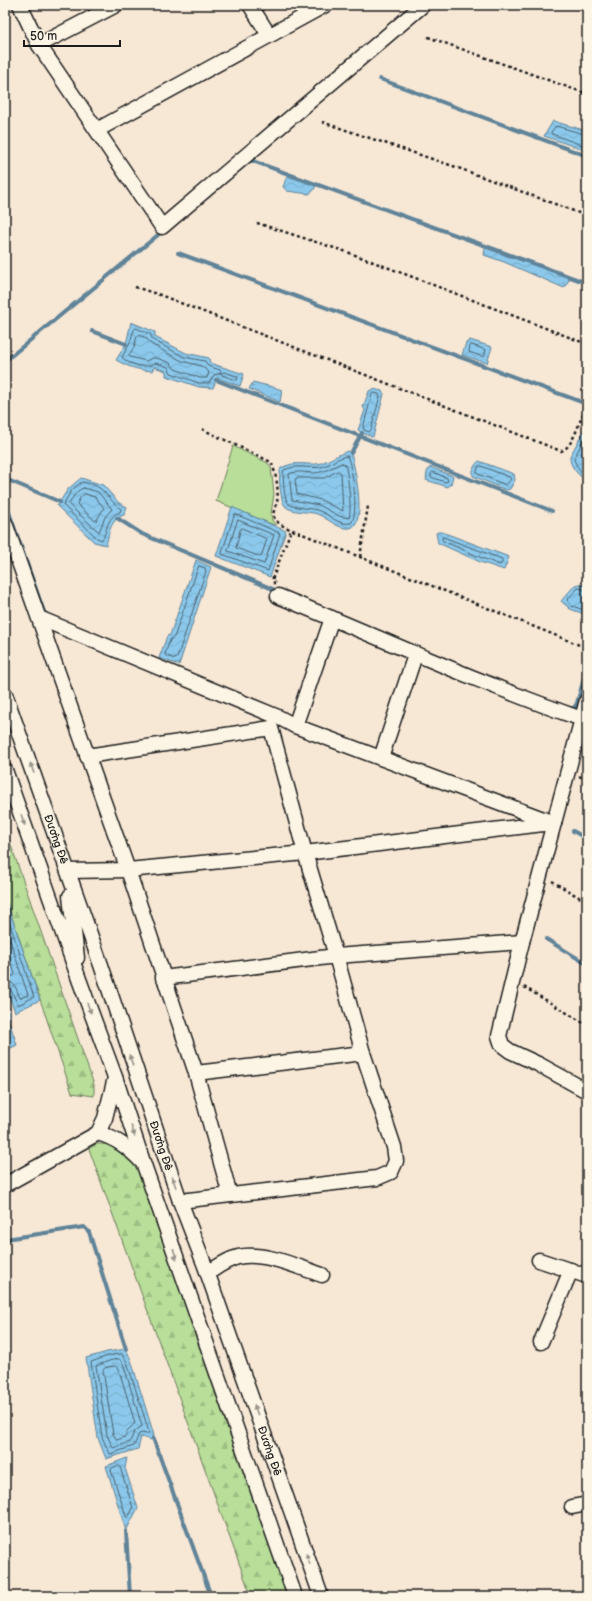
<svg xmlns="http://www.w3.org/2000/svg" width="592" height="1601" font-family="'Balsamiq Sans',sans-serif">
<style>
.grass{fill:#b8de99;stroke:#6a7d5a}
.forest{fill:url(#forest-firs);stroke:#6a7d5a}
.water{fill:url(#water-waves);stroke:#5f8398}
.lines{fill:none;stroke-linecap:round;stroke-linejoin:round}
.shore{stroke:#48616f;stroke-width:1}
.stream{stroke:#5f8398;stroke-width:4}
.minor-casing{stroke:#1c1c1c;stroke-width:17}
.path{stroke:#1c1c1c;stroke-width:2.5;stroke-dasharray:3 3;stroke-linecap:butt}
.minor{stroke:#fcf5e5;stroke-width:14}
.oneway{fill:#97938b}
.labels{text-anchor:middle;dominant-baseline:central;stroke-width:3.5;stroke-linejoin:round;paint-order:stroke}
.street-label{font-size:11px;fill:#1c1c1c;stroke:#fcf5e5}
</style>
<defs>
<pattern id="forest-firs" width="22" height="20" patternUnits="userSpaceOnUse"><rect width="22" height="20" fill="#b8de99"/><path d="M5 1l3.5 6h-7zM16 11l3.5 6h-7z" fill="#9ebe83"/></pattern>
<pattern id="water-waves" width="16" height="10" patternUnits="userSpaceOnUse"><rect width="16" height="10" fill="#8bc8eb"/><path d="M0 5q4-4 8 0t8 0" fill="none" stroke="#77abc9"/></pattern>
</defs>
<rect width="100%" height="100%" fill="#f7e7d5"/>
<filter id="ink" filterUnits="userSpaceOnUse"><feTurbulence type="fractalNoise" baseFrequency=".025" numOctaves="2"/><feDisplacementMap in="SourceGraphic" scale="8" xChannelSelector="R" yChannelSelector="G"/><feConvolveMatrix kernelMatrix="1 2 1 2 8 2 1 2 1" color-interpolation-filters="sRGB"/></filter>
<g filter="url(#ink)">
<path class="grass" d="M233,446l35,17 3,4 3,27 -3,20 1,6 4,6 -60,-25z"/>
<path class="forest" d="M5,828l89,257v11l-22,-3 -67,-196z
M95,1144c28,-1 35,12 48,33l147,419h-39l-162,-447z"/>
<path class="water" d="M553,121l34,10v20l-43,-15z
M287,176l29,10 -3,5 -4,3 -22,-3 -4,-4z
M485,248l85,30 -6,10 -60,-26 -20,-7z
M131,322l24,10v5l31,16 23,5 1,5 34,11 -4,12 -23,-8 -4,10 -14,-1 -33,-11v-5l-12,-4 -2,4c-14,-1 -24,-4 -36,-11l10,-16z
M470,340l22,7 -5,16 -25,-8 4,-12z
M253,382c10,3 19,4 29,8l-2,12 -31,-13z
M373,389l9,2 2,3 -11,43 -11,-4 -4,-3 7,-20 -2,-3 6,-16z
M587,425v54h-3c-7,-5 -15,-14 -14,-23z
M348,451l3,2c3,12 17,72 -1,75 -12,2 -22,-10 -33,-14 -9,-3 -26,-1 -32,-8 -5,-6 -7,-32 -4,-38 18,-9 25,-1 40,-5 9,-3 18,-9 27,-12z
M479,461l35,13 1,6 -5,9 -4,1 -33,-14c-1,-6 1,-11 6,-15z
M430,467l23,9 -2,8 -3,3 -22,-7 1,-8z
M81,478l22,7 16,18 8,4 -3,8c-15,6 -14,17 -18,30l-12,-3 -37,-36 11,-17z
M232,507l54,24 -16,46 -54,-21z
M438,532h4l67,25 -5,13 -24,-8 -42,-19 -2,-10z
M196,560l15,7 -32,98 -20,-7 8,-22 3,-1z
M579,584l8,3v28l-17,-6 -9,-8 14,-16z
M5,897l35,103 -25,12 -10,-27z
M5,1004l4,10v7l8,24 -12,6z
M126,1349l5,11 23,75 -3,5 -10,-3 -3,12 -32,10 -8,-21 -12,-80 21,-6z
M127,1458l-2,10 13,40 -12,23 -20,-65z"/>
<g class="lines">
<path class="shore" d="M587,135l-31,-9 -5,6 1,2 35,13
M136,328l14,6 3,6 31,17 21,4 3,5 12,4 1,3 -7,2 -5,8h-10l-28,-10 -3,-6 -12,-4c-4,1 -5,3 -9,3 -8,1 -21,-3 -25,-9l7,-12 5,-15z
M139,335l7,3 5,6 31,17 19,5 8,6 -2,6h-7l-25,-9 -5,-6 -13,-5h-5l-6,3 -16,-4 -1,-2 5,-8 3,-11z
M472,345l14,5 -2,7 -15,-5 1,-6z
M224,372l13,4 1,3 -2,1 -14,-5v-2z
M374,393l5,1 1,2 -9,34 -2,2 -5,-2 -1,-2 9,-34z
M587,432l-13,27c2,6 6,14 13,16
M347,456c6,11 12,59 4,67 -13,3 -23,-10 -34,-13 -7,-2 -24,-2 -28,-6 -6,-6 -5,-22 -6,-31l1,-3c13,-6 24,-1 37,-3 9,-2 17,-10 26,-11z
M342,463l3,1c3,11 7,44 4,54l-10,-2 -20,-11 -27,-5 -3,-26c9,-4 16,-1 26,-1 10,-1 18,-6 27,-10z
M479,466h2l28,11 2,2 -5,6 -28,-11 -1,-2z
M338,471l3,2 2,38 -22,-11 -24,-6 -2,-14 1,-2h28z
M433,472l14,6 1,3 -3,1 -14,-5v-3z
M82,482c22,2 24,16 39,27l-1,3c-15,7 -11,16 -18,28l-5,-2 -34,-33 8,-14z
M84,488l14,4 14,17 -7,8 -6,15 -30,-27c3,-7 8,-16 15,-17z
M85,494l10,3 9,11 -8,13 -2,-1 -17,-16 3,-6z
M235,514l45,19 -12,38 -46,-17z
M238,520l36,15 -10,29 -36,-13z
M242,528l25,11 -6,18 -25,-9 4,-18z
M443,537l59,22v4l-2,2 -18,-7 -39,-17 -1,-2z
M199,566l6,2 1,3 -29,87 -2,1 -9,-3 -1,-2 5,-14 4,-3z
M587,590l-9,-2 -11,12 5,6 15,5
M5,909l29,88 -16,8 -8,-17 -5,-2
M5,925l23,70 -8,3c-4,-8 -4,-17 -15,-17
M5,944l10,30 -2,2 -8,-1
M122,1354l5,8 22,70 -2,2 -5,-1 -3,1 -5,12 -24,8 -8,-17 -11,-75 17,-6z
M119,1359l4,4 19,63 -8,6 -4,10 -17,6 -6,-13 -11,-69 13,-5z
M115,1366l3,1 17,56 -7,7 -3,7 -8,3 -4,-6 -10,-64 2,-2z
M118,1466l2,1 13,41 -5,10 -2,-2 -15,-46 1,-2z"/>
<path class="stream" d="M380,79l207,77
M247,159l340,124
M178,253l409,151
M92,331l34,13
M5,361l159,-131
M216,380l336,131
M351,453l11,-20
M5,480h3l52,22
M5,501l39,111 5,4
M117,518l25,16 138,58
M568,708h6l3,-5 10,-35
M573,831l14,8
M546,939l41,25
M6,1239l78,-12 5,5 37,117
M153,1438l58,158
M126,1531l4,65
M5,1549l2,24 -1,23"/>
<g class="minor-casing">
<g id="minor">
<path d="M20,5l19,40 77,-40"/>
<path d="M250,5l19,30"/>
<path d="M39,45l123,182 261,-222"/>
<path d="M97,130l228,-125"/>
<path d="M5,523l123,347 68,203 34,122"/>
<path d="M278,596c101,41 200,87 304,123"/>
<path d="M39,618l239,99 17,9 259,97"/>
<path id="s1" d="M5,694l96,271 79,236 25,65 116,330"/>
<path d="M587,700l-65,242 -23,94 3,9 8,6 28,13 49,27"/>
<path d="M295,726l37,-108"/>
<path d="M87,756l184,-28 34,125 31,103 186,-14"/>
<path d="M381,758l34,-103"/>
<path d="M5,770l75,212 35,95 29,88 151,431"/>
<path d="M68,871l60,-1 177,-17 246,-30"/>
<path d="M70,896l7,62"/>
<path d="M163,978l173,-22 27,97 31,94 2,14 -5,11 -14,6 -197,23"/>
<path d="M196,1073l167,-20"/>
<path d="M98,1133c19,6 30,14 44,29"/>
<path d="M5,1185l93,-52 7,-15 10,-40"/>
<path d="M539,1260l48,16"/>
<path d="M208,1273c9,-6 18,-13 30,-16 25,-6 60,10 84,18"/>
<path d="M541,1342l30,-72"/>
<path d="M572,1507l15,-3"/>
</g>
</g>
<path class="path" d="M428,37l159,57
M322,122l131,44 134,50
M257,223l93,30 237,91
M135,287l25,8 401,156c13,-4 18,-32 26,-44
M202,429l69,33c5,10 8,28 6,40 -1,5 -5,10 -3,15 2,5 7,8 11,10l302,121
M360,557l8,-51
M275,584l-3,-4 19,-50
M579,776l8,4
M552,881l35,21
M524,987l63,38
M5,1418v2"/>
<use href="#minor" class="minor"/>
</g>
<defs><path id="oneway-solid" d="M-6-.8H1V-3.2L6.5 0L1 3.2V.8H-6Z"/></defs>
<g class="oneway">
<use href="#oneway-solid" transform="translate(32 768) rotate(-110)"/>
<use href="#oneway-solid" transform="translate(23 820) rotate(71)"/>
<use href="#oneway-solid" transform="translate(89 1008) rotate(69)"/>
<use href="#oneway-solid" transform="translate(131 1060) rotate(-109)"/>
<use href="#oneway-solid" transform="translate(133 1131) rotate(72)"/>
<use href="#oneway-solid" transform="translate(174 1182) rotate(-109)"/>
<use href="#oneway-solid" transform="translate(175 1254) rotate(71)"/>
<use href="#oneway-solid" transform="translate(256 1410) rotate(-109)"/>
<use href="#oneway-solid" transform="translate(308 1559) rotate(-109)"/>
</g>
</g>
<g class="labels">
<g class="street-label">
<text stroke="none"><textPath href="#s1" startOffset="154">Đường Đê</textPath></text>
<text stroke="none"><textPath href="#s1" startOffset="478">Đường Đê</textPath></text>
<text stroke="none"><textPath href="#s1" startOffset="802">Đường Đê</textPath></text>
</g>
</g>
<rect width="592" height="1601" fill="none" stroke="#fcf5e5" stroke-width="20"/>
<rect x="10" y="10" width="572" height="1581" fill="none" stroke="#1c1c1c" stroke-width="1.5" filter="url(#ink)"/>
<path d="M24 40v6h96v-6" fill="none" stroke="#1c1c1c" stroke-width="2"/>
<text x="30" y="40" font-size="12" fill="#1c1c1c" stroke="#fcf5e5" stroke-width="3" paint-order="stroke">50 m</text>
</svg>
